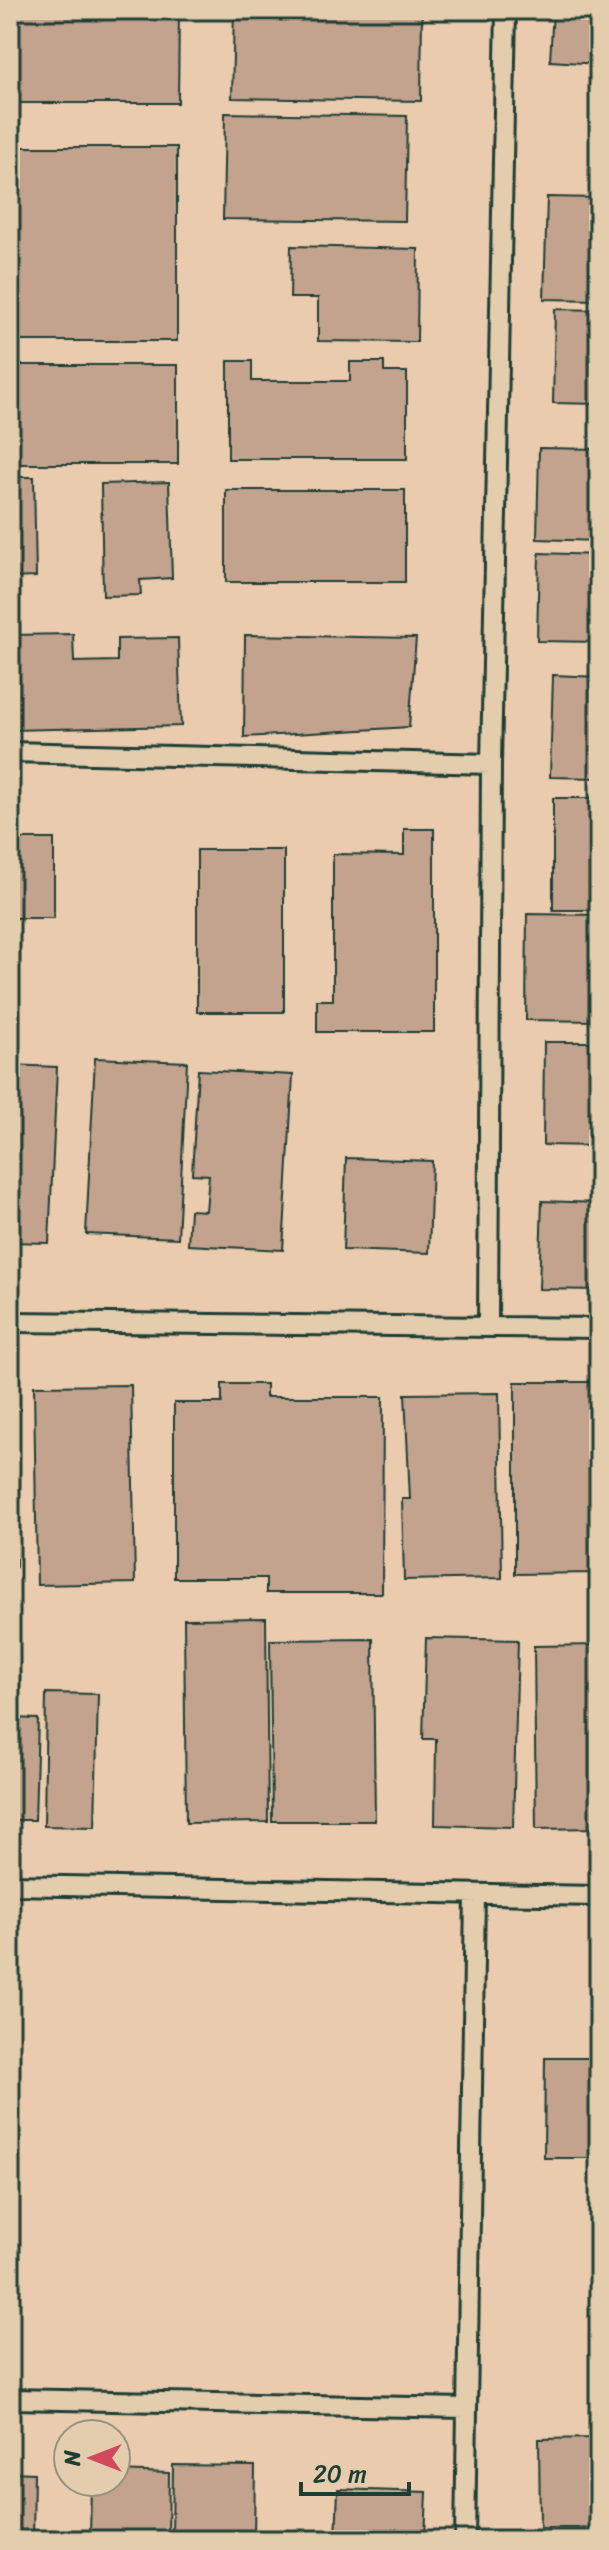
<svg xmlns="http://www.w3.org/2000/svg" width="609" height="2550" font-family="Sriracha,sans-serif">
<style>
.building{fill:#c3a38e;stroke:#1f3d34;stroke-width:2}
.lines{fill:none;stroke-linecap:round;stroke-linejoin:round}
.lane-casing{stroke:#1f3d34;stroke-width:24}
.lane{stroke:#e3cdad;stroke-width:18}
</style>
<rect width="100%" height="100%" fill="#ebcbad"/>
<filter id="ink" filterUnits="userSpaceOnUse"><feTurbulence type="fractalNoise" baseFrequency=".0125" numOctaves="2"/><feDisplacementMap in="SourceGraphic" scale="16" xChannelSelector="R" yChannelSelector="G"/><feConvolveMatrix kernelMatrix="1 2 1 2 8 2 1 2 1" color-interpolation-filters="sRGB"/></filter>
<g filter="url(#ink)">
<path class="building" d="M10,10h169l-1,93h-168z
M234,10h188l-1,91 -189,-3z
M553,10h46v54l-49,-3z
M594,77h5v100h-7z
M225,113l182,3 -2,105 -182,-2z
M10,147h167v194h-167z
M547,197l52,1v102l-55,-1z
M291,246l127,3 -1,93 -99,-1v-43h-28z
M555,309l44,1v94l-46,-1z
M228,361h24v20h98v-19h34v10h23v87h-179z
M10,365h168v99h-168z
M539,448l60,1v92l-62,-2z
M10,477h24l2,100 -26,1z
M169,482l3,96 -32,2 1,15 -38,1 -2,-112z
M226,490h179v92h-179z
M539,553l60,2v87l-62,-1z
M73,634l1,28 43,-1v-22l61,-1 3,88 -171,4v-95z
M245,635l171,3 -7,89 -165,10z
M553,675l46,2v101l-49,-1z
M553,798h46v112h-46z
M404,829h30v203h-117v-32h16v-146l71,1z
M10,839h44v79h-44z
M197,850h87v162h-87z
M527,914l72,1v106l-73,-1z
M544,1042h55v104l-56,-1z
M95,1058l92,4 -9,176 -92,-4z
M10,1065l47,2 -8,176 -39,-1z
M198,1070l95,5 -10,175 -95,-5 2,-35 16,1 3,-36 -17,-1z
M346,1158l86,3 -3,92 -86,-3z
M542,1201l57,2v87l-60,-1z
M10,1368h5l1,199h-6z
M515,1382h84v191l-84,1z
M222,1384h44v13h117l-1,196h-116v-15h-92v-175h48z
M131,1385l4,198 -98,2 -3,-199z
M499,1393l3,185 -98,2 -2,-81h8l-5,-105z
M266,1618l2,204 -82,1 -2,-204z
M426,1638l92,2 -5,187 -78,-2 1,-86h-13z
M373,1639l2,182h-103l-2,-181z
M599,1645v183l-63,1 -2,-183z
M46,1693l52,1 -3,133 -51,-1z
M10,1718l28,1 -3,101h-25z
M545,2058h54v100h-55z
M599,2438v90h-59l-1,-89z
M173,2465l82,1 -1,74h-82z
M116,2471l53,2 -1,67h-78l1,-58h25z
M10,2472l24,1 -1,67h-23z
M338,2489l89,3 -2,48h-89z"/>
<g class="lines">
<g class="lane-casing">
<path id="lane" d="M10,752l481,12
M10,1322l589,6
M488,1326l3,-562 15,-754
M10,1885l589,11
M10,2399l456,9
M465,2540l10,-646"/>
</g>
<use href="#lane" class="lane"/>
</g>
</g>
<rect width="609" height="2550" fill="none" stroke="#e3cdad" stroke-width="40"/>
<rect x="20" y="20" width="569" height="2510" fill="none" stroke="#1f3d34" stroke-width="3" filter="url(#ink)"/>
<g transform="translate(92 2458) rotate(270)"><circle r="38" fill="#e3cdad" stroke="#95937d" stroke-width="2"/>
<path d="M0-6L14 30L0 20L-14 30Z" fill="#d1495b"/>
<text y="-12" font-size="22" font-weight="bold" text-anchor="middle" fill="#1f3d34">N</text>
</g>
<path d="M301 2482v12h108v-12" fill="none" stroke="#1f3d34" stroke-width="4"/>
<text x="313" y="2482" font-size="24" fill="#1f3d34" stroke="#e3cdad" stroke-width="6" paint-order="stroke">20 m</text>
</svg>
